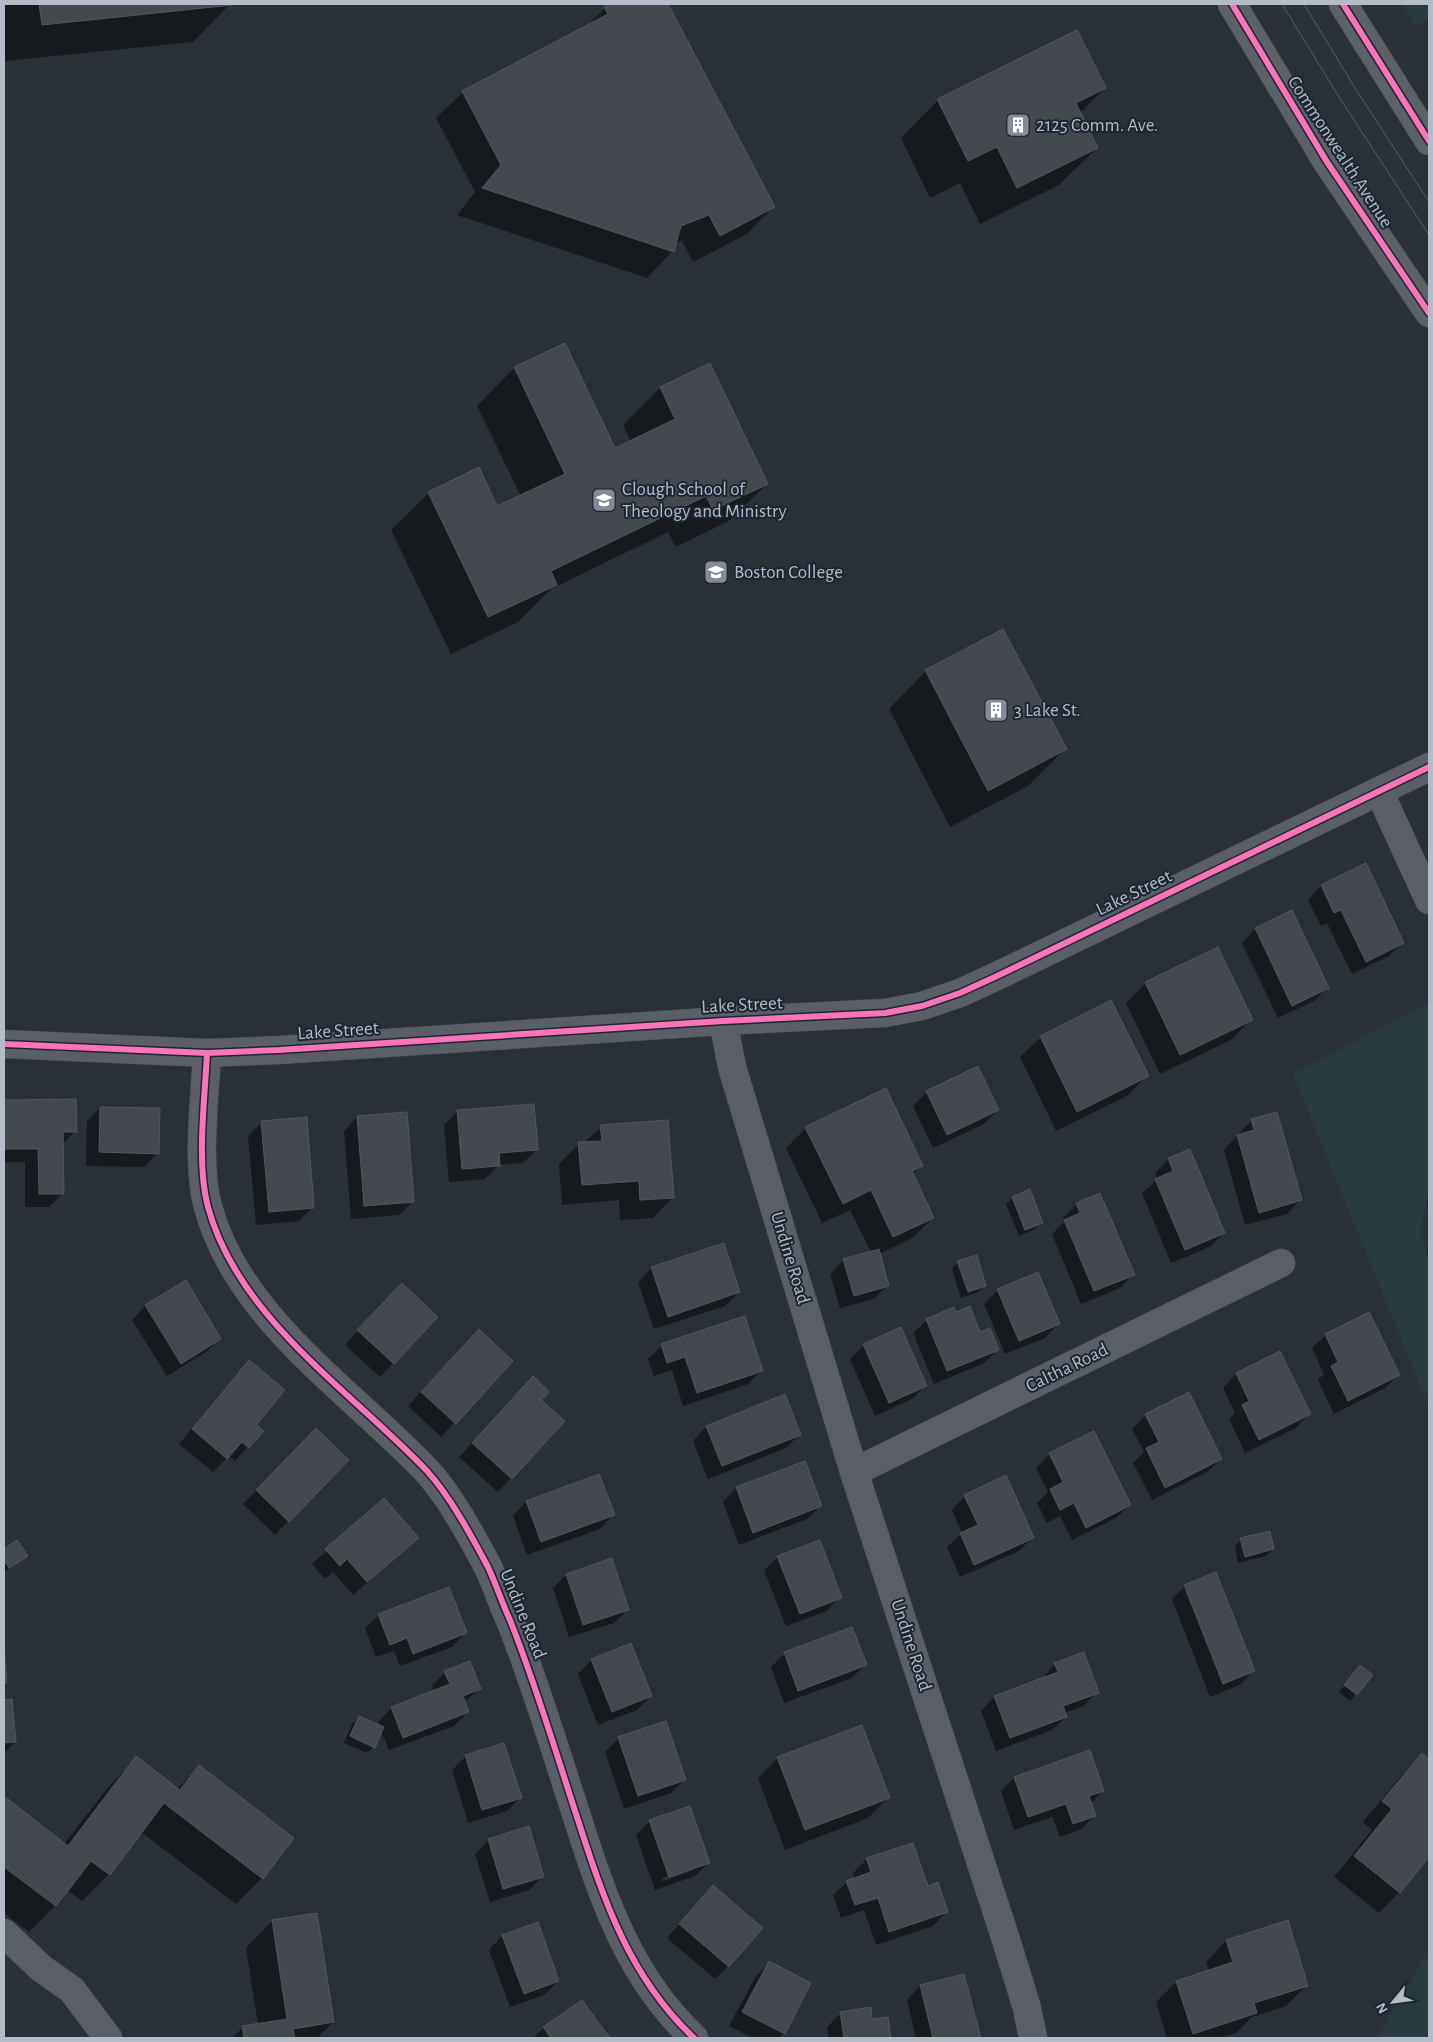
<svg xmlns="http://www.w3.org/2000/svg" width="1433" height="2042" font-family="'Alegreya Sans',sans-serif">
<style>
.green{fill:#273a3e}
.shadow{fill:#0007;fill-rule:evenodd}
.building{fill:#444950;stroke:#52575f}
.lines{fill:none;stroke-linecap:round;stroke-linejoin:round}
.minor-casing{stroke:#484c53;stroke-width:29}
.tertiary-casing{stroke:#484c53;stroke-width:29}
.primary-casing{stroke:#484c55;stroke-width:29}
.minor{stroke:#5a5e66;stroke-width:28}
.tertiary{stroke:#5a5e66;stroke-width:28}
.primary{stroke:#5c6168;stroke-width:28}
.tram{stroke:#595d64;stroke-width:1}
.cycleway-casing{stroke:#1d2633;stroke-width:9}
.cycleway{stroke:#fb73b8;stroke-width:6}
.labels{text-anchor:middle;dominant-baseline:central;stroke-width:4;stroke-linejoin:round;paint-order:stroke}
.poi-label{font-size:19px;fill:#b4bcc9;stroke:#1d2633;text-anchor:start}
.street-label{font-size:19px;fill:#b4bcc9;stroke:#1d2633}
</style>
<rect width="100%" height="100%" fill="#2a3038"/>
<path class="green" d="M1402,4h27v13l-13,10z
M1429,1003v189l-9,41 9,27v147l-136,-333z
M1429,1950v88h-52z"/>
<path class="shadow" d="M4,4h226l-37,38 -188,19z
M612,4h54l107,203 -26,27 -54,28 -11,-21 -7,2 -2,8 -26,27 -190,-63 18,-23 -39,-74 27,-26 122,-64 20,-20z
M1105,88l-25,25 17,35 -38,37 -79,39 -20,-41 -30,15 -29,-60 37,-38z
M564,344l51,106 16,-8 -8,-17 37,-37 49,-23 58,119 -38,37 -53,26 -8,-15 -117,57 -33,33 -67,32 -60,-124 38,-37 68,15 24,-12 -44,-90 37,-38z
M926,671l139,78 -37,37 -78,41 -61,-118z
M1321,886l82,57 -14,13 -37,18 -25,-51 -6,3 -13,-26z
M1291,912l37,75 -14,14 -36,17 -36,-75 13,-14z
M1146,983l106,36 -21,21 -71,34 -34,-71z
M1041,1037l106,39 -20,20 -71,35 -36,-74z
M927,1092l71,18 -14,14 -51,24 -20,-42z
M75,1101v30l-13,14 1,48 -14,14h-24v-45h-21v-60z
M100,1108l58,45 -14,14 -58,-1 1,-45z
M458,1111l79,38 -14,14 -24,2 -14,14 -36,3 -5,-57z
M357,1117l56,84 -14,14 -48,4 -7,-88z
M1252,1120l48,80 -13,14 -42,11 -21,-75z
M262,1122l51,85 -14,14 -43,4 -8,-89z
M601,1127l72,70 -20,21 -33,2 -1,-20 -57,5 -3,-41 20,-20 5,-1z
M806,1128l116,37 -10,10 21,43 -21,20 -33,16 9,31 -14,14 -34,9 -10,-34 14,-14 27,-8 -21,-42 -28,13 -36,-75z
M1169,1159l54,74 -13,14 -39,16 -29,-70 16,-14 -3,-6z
M1012,1198l30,25 -7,6 -16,7 -13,-32z
M1077,1204l56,70 -13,14 -39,16 -29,-70 13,-13 -2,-3z
M958,1262l27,24 -7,6 -17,6 -9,-29z
M652,1268l87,24 -14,14 -71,23 -16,-47z
M185,1282l35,57 -14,13 -39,24 -35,-56 13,-14z
M998,1290l60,34 -13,14 -40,16 -21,-50z
M388,1298l48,19 -56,60 -35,-32z
M955,1314l42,36 -13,13 -50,21 -21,-51 14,-13z
M1326,1335l72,40 -13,13 -51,26 -16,-34 6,-6 -12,-26z
M465,1344l47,17 -71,76 -33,-31z
M864,1345l61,41 -13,13 -37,17 -25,-57z
M662,1346l100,24 -14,14 -65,22 -11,-36 -18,6 -6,-17z
M1279,1353l30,61 -13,14 -51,25 -16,-34 6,-6 -12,-25 13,-14z
M249,1362l5,63 -6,22 -13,14 -6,-5 -16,16 -34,-28 57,-69z
M519,1392l21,8 23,21 -65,71 -39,-35z
M784,1396l15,39 -13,13 -78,31 -15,-38 13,-14z
M1146,1415l75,44 -14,13 -55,28 -19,-37 11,-11 -12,-23z
M316,1430l31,30 -72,75 -32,-31z
M1050,1454l80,51 -14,13 -44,22 -12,-24 -13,7 -10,-20 11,-11 -12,-24z
M804,1463l16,43 -13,13 -68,26 -16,-43 13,-14z
M965,1496l68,41 -14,14 -59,26 -13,-30 15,-14 -10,-23z
M384,1500l33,38 -64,57 -20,-23 -8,7 -13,-15z
M526,1502l87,13 -13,14 -73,26 -14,-39z
M1241,1540l32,9 -7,7 -28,7 -3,-17z
M17,1542l9,14 -22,16v-22z
M778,1557l62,40 -13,14 -41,15 -22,-56z
M611,1560l17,49 -14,14 -45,14 -16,-49 13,-13z
M1185,1586l68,85 -13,14 -30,12 -38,-98z
M379,1615l86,18 -13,14 -52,19 -6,-15 -18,6 -11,-29z
M631,1645l20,51 -14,14 -39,15 -20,-51 13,-14z
M785,1653l80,12 -13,13 -68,25 -13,-36z
M1055,1664l42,28 -13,14 -20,7 2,4 -14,13 -56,21 -15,-40 13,-14 48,-18z
M445,1672l35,16 -16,15 4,9 -14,14 -65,24 -8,-19 -7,16 -7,6 -23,-10 8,-19 7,-6 21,8 -2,-4 13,-14 43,-17 -2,-5z
M1354,1673l2,21 -6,7 -11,-9z
M4,1701h7l4,41 -11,11z
M619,1738l65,42 -13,13 -47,16 -19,-57z
M1089,1752l14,39 -13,13 5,12 -14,13 -21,8 -8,-20 -38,13 -13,-39 13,-13z
M1422,1754l7,6v74l-2,3 2,2v16l-30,37 -20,21 -45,-36 38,-47 -9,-8 39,-47z
M466,1756l55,41 -14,14 -39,12 -16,-53z
M136,1758l41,31 22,-22 63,111 -26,26 -95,-72 -32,42 -27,27 -15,-11 -12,16 -26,26 -25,-19v-115l60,46 46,-59z
M778,1758l110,40 -20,20 -83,32 -27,-72z
M650,1821l59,42 -14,13 -40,14 -19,-55zM694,1867v3l-31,11 -1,-3z
M489,1840l54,36 -14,14 -39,12 -15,-48z
M867,1859l60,28 19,25 -13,14 -57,19 -12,-35 -23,8 -8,-23 14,-13 8,-3 -2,-6z
M713,1887l15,79 -13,13 -48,-41z
M272,1921l61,101 -16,16h-85l11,-11 15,-2 -12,-77z
M1287,1922l20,63 -21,21 -34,11 -16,16 -17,5h-52l-11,-36 20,-20 33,-11 -3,-9 20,-21z
M537,1924l21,57 -14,14 -34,12 -21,-57 13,-14z
M769,1963l15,70 -5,5h-26l-24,-12 27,-50z
M963,1975l16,63h-63l-9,-38 13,-14z
M582,2001l27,37h-76l10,-10z
M841,2013l30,7 16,-2 3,20h-61l-2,-11z"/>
<path class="building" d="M39,4h193v1l-190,20z
M610,4h58l107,203 -55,29 -11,-21 -28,11 -7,26 -192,-64 19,-23 -39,-74 146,-77 -4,-7z
M1077,30l29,58 -30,15 22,45 -81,40 -20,-41 -29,14 -31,-62z
M565,343l50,105 60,-29 -15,-32 50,-24 58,121 -55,26 -7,-14 -155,75 6,14 -69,32 -60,-125 51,-25 18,39 68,-32 -51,-107z
M1003,629l64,120 -79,42 -63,-121z
M1366,863l38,80 -38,19 -25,-52 -7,3 -13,-28z
M1292,910l37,78 -37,18 -37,-78z
M1218,947l35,73 -73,35 -35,-73z
M1111,1000l38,76 -72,36 -37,-76z
M978,1066l21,44 -52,25 -21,-44z
M886,1088l37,78 -11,5 22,47 -41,19 -22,-47 -28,14 -38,-77z
M76,1099l1,33h-14l1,62h-25l-1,-45h-34v-49z
M534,1104l4,46 -39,3 1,13 -38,3 -5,-59z
M100,1107l60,1 -1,46 -60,-2z
M407,1112l7,90 -50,4 -7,-90z
M1277,1112l25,88 -43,13 -22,-78 17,-5 -3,-11z
M307,1117l7,91 -45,4 -8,-91z
M668,1120l6,78 -34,2 -1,-19 -57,4 -4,-43 24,-1 -2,-16z
M1190,1149l35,84 -40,17 -30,-71 18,-8 -5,-13z
M1030,1189l13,34 -18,7 -13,-33z
M1100,1193l35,82 -41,16 -30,-71 16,-7 -4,-10z
M724,1243l16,49 -72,25 -17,-50z
M879,1249l10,37 -35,10 -11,-37z
M977,1255l9,31 -18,6 -11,-31z
M1038,1272l22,52 -41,17 -22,-52z
M186,1280l35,59 -40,25 -36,-59z
M402,1283l36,34 -44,47 -37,-34z
M970,1306l10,26 10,-4 9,22 -52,21 -21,-52 28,-12 2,5z
M1369,1312l31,63 -52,26 -17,-35 7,-4 -13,-28z
M745,1316l18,55 -66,22 -12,-36 -18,6 -6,-19z
M901,1327l26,59 -38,17 -26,-59z
M479,1329l34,32 -57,63 -35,-32z
M1280,1351l31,63 -52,26 -17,-35 7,-4 -13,-28z
M249,1360l36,30 -29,35 8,6 -15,17 -7,-6 -15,17 -35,-30z
M533,1376l16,16 -8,8 24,21 -53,58 -40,-36z
M1189,1392l33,67 -57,29 -19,-40 13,-6 -14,-28z
M785,1394l16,41 -79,31 -16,-40z
M316,1428l33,32 -60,62 -33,-32z
M1094,1431l37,74 -45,23 -12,-25 -14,7 -10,-21 13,-7 -14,-29z
M805,1461l17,45 -69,27 -17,-46z
M599,1474l16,41 -74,27 -15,-41z
M1006,1475l28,63 -60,27 -14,-32 18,-8 -14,-30z
M384,1498l35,40 -52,44 -20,-23 -7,7 -15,-17z
M1270,1531l4,18 -29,8 -5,-19z
M17,1540l11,16 -19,12 -5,-8v-11z
M820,1540l22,58 -42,16 -23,-58z
M612,1558l17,52 -46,15 -17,-51z
M1216,1572l39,99 -32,13 -39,-99z
M449,1587l18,46 -54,21 -6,-16 -17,7 -12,-31z
M852,1627l15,38 -69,26 -14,-39z
M631,1643l21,53 -40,16 -21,-53z
M4,1647l3,36h-3z
M1084,1652l15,41 -36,13 4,11 -57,21 -16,-42 64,-24 -4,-9z
M470,1661l11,28 -18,7 6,16 -66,26 -12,-31 59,-23 -6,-13z
M1360,1665l13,10 -16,20 -13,-10z
M12,1699l4,43 -12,1v-43z
M359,1716l25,11 -9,21 -25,-12z
M666,1721l20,59 -48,16 -20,-59z
M862,1725l28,73 -85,32 -28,-73z
M504,1743l18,55 -40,12 -17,-55z
M1090,1750l14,41 -15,5 7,20 -23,8 -7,-20 -38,13 -14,-40z
M1422,1753l7,6v98l-29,36 -46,-37 38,-47 -10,-8z
M136,1756l44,34 19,-25 95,73 -31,41 -99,-76 -54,72 -19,-14 -35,45 -52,-39v-71l64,50z
M690,1806l20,57 -41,14 -20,-57z
M529,1826l15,51 -41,12 -15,-50z
M913,1843l15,43 10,-4 10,30 -59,20 -11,-34 -23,7 -9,-24 25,-9 -5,-14z
M713,1885l50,43 -34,39 -50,-43z
M317,1913l17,109 -41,7 2,9h-51l-2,-12 45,-7 -15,-99z
M1288,1920l20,66 -54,17 3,10 -64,21 -17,-53 57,-19 -7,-22z
M538,1922l21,59 -35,13 -22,-59z
M769,1961l42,22 -26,51 -43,-22z
M964,1974l17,64h-48l-13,-53z
M582,2000l28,38h-59l-8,-11z
M871,2007l1,12 16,-2 3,21h-47l-4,-26z"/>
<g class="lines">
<g class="minor-casing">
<path id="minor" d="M1379,791l50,109
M723,1021l9,46 122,405 153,471 20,65 6,30
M207,1053c-2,46 -11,110 1,154 30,111 143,184 219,264 23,25 45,66 61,96 8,17 14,36 22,53 26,65 46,133 68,200 26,81 52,158 116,218
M854,1472l427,-209
M4,1933l37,35 31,22 36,48"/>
</g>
<g class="tertiary-casing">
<path id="tertiary" d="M4,1044l203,9 72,-3 444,-29 162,-8 37,-7 38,-13 37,-17 432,-209"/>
</g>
<g class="primary-casing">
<path id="primary" d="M1232,4l95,158 102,151
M1343,4l86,137"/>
</g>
<use href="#minor" class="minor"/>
<use href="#tertiary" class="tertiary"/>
<use href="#primary" class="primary"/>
<path class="tram" d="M1282,4l57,93 90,138
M1304,4l51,84 74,114"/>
<g class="cycleway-casing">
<path id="cycleway" d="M1232,4l95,158 102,151
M1343,4l86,137
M4,1044l203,9 72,-3 444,-29 162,-8 37,-7 38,-13 37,-17 432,-209
M207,1053c-2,46 -11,110 1,154 30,111 143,184 219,264 23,25 45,66 61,96 8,17 14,36 22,53 26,65 46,133 68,200 26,81 52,158 116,218"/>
</g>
<use href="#cycleway" class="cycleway"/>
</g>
<defs>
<g id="building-square" transform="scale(1.25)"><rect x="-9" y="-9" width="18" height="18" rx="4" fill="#848b96" stroke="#1d2633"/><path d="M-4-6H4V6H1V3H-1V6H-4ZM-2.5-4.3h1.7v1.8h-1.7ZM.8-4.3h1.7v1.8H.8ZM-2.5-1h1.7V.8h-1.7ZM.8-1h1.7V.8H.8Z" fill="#fff"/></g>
<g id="university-square" transform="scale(1.25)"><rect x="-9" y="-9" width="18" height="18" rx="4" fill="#848b96" stroke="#1d2633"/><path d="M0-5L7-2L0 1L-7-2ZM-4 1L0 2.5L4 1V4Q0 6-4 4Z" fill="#fff"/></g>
</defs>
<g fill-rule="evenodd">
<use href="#building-square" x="1018" y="125"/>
<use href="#university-square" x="604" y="500"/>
<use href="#university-square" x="716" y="572"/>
<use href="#building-square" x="996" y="710"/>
</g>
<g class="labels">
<g class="poi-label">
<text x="1036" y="125">2125 Comm. Ave.</text>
<text x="622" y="489">Clough School of<tspan x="622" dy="22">Theology and Ministry</tspan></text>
<text x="734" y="572">Boston College</text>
<text x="1014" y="710">3 Lake St.</text>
</g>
<g class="street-label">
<text transform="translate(1340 152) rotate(57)">Commonwealth Avenue</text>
<text transform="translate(1134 893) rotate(-26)">Lake Street</text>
<text transform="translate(742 1005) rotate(-3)">Lake Street</text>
<text transform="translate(338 1031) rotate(-4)">Lake Street</text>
<text transform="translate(790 1258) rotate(73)">Undine Road</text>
<text transform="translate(1067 1368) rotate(-26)">Caltha Road</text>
<text transform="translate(523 1614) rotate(68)">Undine Road</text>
<text transform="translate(911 1645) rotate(72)">Undine Road</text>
</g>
</g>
<rect width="1433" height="2042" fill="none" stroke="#b4bcc9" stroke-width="10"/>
<g transform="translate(1393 2002) rotate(241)" stroke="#1d2633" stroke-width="4" paint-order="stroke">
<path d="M0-4L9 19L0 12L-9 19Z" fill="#b4bcc9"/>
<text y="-8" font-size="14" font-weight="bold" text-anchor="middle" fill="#b4bcc9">N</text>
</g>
</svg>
